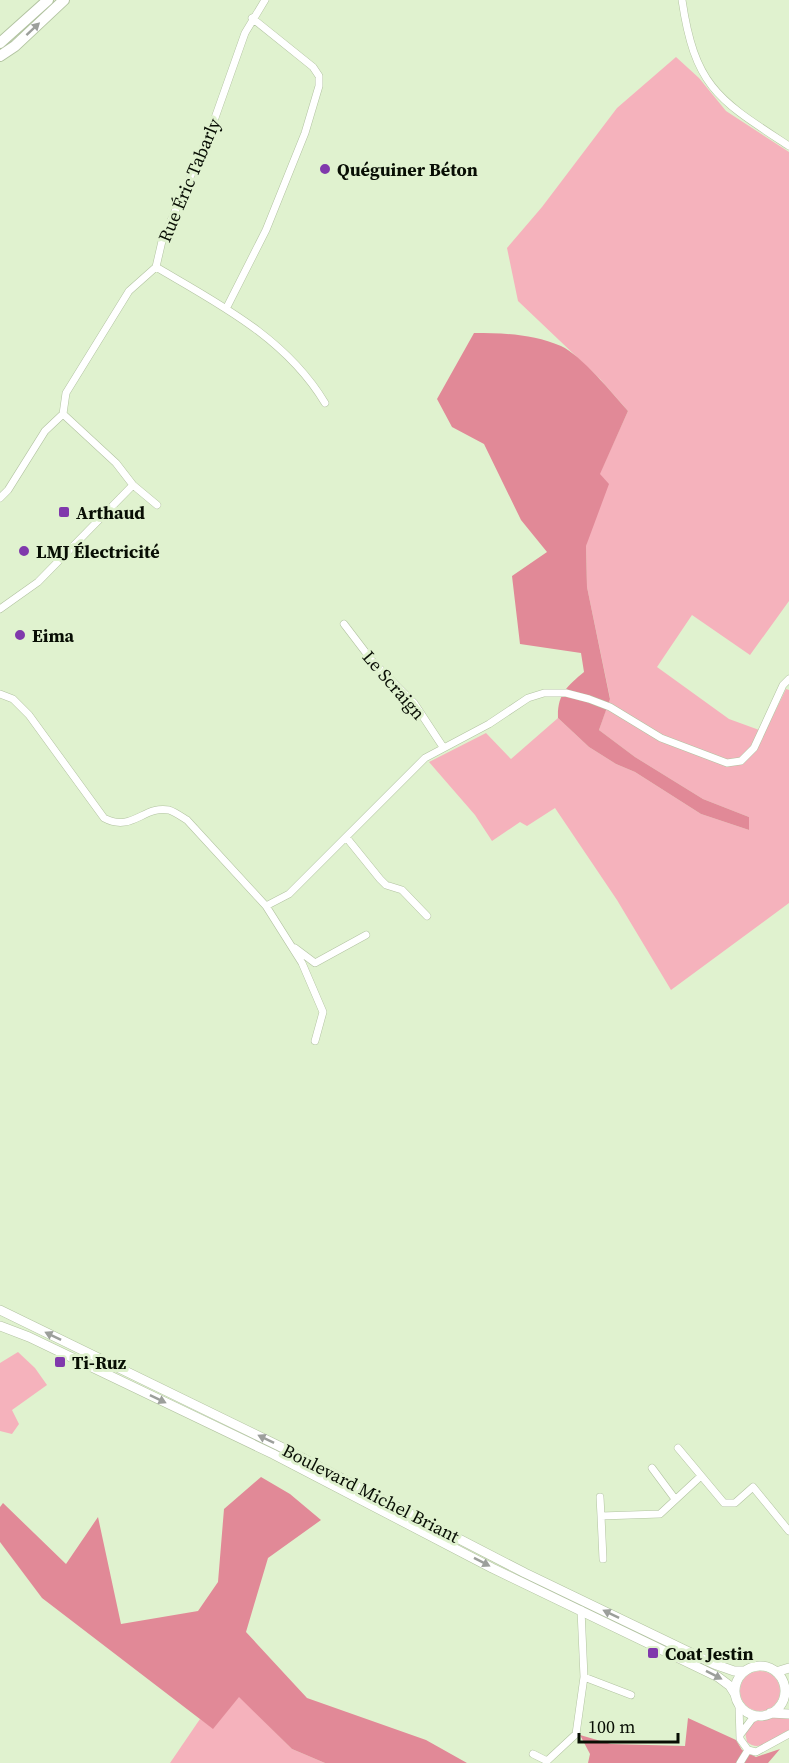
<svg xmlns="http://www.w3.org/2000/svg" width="789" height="1763" font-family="'Source Serif 4',serif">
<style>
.green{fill:#f5b2bc}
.forest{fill:#e18997}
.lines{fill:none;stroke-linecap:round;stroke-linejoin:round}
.minor-casing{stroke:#b2c3a1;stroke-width:8}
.major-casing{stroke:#b2c3a1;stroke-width:10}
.highway-casing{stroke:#b2c3a1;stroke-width:12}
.minor{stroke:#fff;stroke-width:7}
.major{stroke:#fff;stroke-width:9}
.highway{stroke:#fff;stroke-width:10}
.oneway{fill:#9c9f9b}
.poi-dot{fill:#8039ac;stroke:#e0f2cf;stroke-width:2}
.labels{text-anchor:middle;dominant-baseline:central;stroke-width:6;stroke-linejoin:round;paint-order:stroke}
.poi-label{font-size:18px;font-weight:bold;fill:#080e04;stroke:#e0f2cf;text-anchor:start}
.street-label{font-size:18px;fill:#080e04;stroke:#e0f2cf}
</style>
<rect width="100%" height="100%" fill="#e0f2cf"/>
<path class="green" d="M676,57l23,21 27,33 63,41v449l-39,54 -58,-40 -35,52 72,52 36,13 21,-43 3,1v213l-118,87 -54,-90 -62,-92 -28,18 -7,-4 -28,19 -17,-26 -46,-53 57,-29 25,26 47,-41 31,29 27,17 19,8 66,42 48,16v-13l-46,-18 -68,-42 -36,-27 11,-32 -23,-111 -1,-41 13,-71 29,-64 -28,-32 -82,-78 -11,-53 35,-41 75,-99z
M18,1352l17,16 12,17 -35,25 7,14 -7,10 -12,-3v-68z
M740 1691a20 20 0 1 1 40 0a20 20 0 1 1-40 0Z
M239,1696l53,53 33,14h-155l30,-44 13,9z
M777,1716h12v14c-14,5 -28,24 -42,12l-2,-10 8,-10z"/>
<path class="forest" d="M474,333c30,0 59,1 87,13 20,9 52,48 67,65l-28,63 9,10 -23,62 1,41 23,112 -11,31 36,27 68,42 46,18v13l-48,-16 -66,-42 -19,-8 -27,-17 -31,-29c-1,-23 9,-32 26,-46l-3,-19 -61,-9 -8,-68 35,-24 -26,-32 -37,-76 -32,-17 -15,-28z
M261,1477l29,17 31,26 -53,38 -22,74 61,66 119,42 41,23h-142l-33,-14 -53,-52 -26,32 -171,-131 -42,-56v-35l3,-4 63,61 32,-47 23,107 77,-13 20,-29 6,-73z
M688,1718l48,22 6,10 14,7 24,-8 -12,14h-180l2,-9 -10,-19 31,9 74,2z"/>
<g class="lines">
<g class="minor-casing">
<path id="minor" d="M682,0c13,88 37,100 107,146
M156,267c63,37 130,71 169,136
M227,307l39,-77 39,-97 14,-47v-10l-6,-9 -61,-49
M133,485l24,20
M0,498l8,-8 37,-59 18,-17 3,-21 63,-102 27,-24 6,-26 48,-109 35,-99 20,-33
M0,609l38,-27 95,-97 -17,-22 -53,-49
M344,624l29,38 41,41 29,44
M0,694l13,5 16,16 75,103c28,15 40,-13 65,-8 6,2 13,7 18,10l79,86 23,-12 136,-136 64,-34 39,-26 16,-5h22l23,6 21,8 51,31 66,25 14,-2 13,-13 29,-63 6,-6
M346,837l34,42 6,6 16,5 25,26
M266,906l36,57 21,49 -8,29
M295,948l20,15 51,-28
M678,1448l46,55h11l18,-16 36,44
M652,1468l23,31
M600,1497l1,19
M603,1559l-2,-43 59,-2 41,-38
M584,1677l47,18
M739,1705l1,34 8,11
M740,1735l12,-16 6,-3
M748,1750l8,2 33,-18
M533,1754l14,7 29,-27 8,-57 -3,-67
M740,1763l8,-13"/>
</g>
<g class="major-casing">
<path id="major" d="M0,1310l279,136 246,127 189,91 20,7h10
M0,1326l29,11 244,117 219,114 226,109 12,9 5,8
M735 1691a25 25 0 1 1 50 0a25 25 0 1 1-50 0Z
M776,1672l13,-4
M770,1713l19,1"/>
</g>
<g class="highway-casing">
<path id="highway" d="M0,43l48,-43
M0,56l15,-10 49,-46"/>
</g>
<use href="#minor" class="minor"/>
<use href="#major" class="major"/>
<use href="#highway" class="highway"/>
</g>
<defs><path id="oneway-solid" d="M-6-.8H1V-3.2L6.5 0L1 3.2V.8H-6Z" transform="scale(1.5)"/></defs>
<g class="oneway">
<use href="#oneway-solid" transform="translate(33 29) rotate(-43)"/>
<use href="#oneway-solid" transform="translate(53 1336) rotate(-154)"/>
<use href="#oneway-solid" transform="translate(158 1399) rotate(26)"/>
<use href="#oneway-solid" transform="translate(266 1439) rotate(-154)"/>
<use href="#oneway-solid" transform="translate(482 1562) rotate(27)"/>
<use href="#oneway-solid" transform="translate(611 1614) rotate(-154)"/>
<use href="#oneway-solid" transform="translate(714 1675) rotate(27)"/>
</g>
<g class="poi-dot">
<circle cx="325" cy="169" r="6"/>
<rect x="58" y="506" width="12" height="12" rx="3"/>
<circle cx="24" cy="551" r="6"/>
<circle cx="20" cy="635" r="6"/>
<rect x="54" y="1356" width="12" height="12" rx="3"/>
<rect x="647" y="1647" width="12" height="12" rx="3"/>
</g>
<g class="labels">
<g class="poi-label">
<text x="337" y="169">Quéguiner Béton</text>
<text x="76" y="512">Arthaud</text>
<text x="36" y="551">LMJ Électricité</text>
<text x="32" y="635">Eima</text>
<text x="72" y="1362">Ti-Ruz</text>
<text x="665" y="1653">Coat Jestin</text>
</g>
<g class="street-label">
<text transform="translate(189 180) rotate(-67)">Rue Éric Tabarly</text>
<text transform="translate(394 685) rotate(49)">Le Scraign</text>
<text transform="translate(371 1493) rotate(27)">Boulevard Michel Briant</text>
</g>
</g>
<path d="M579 1733v9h99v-9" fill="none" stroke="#080e04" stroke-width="3"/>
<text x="588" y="1733" font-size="18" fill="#080e04" stroke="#e0f2cf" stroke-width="4.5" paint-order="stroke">100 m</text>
</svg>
